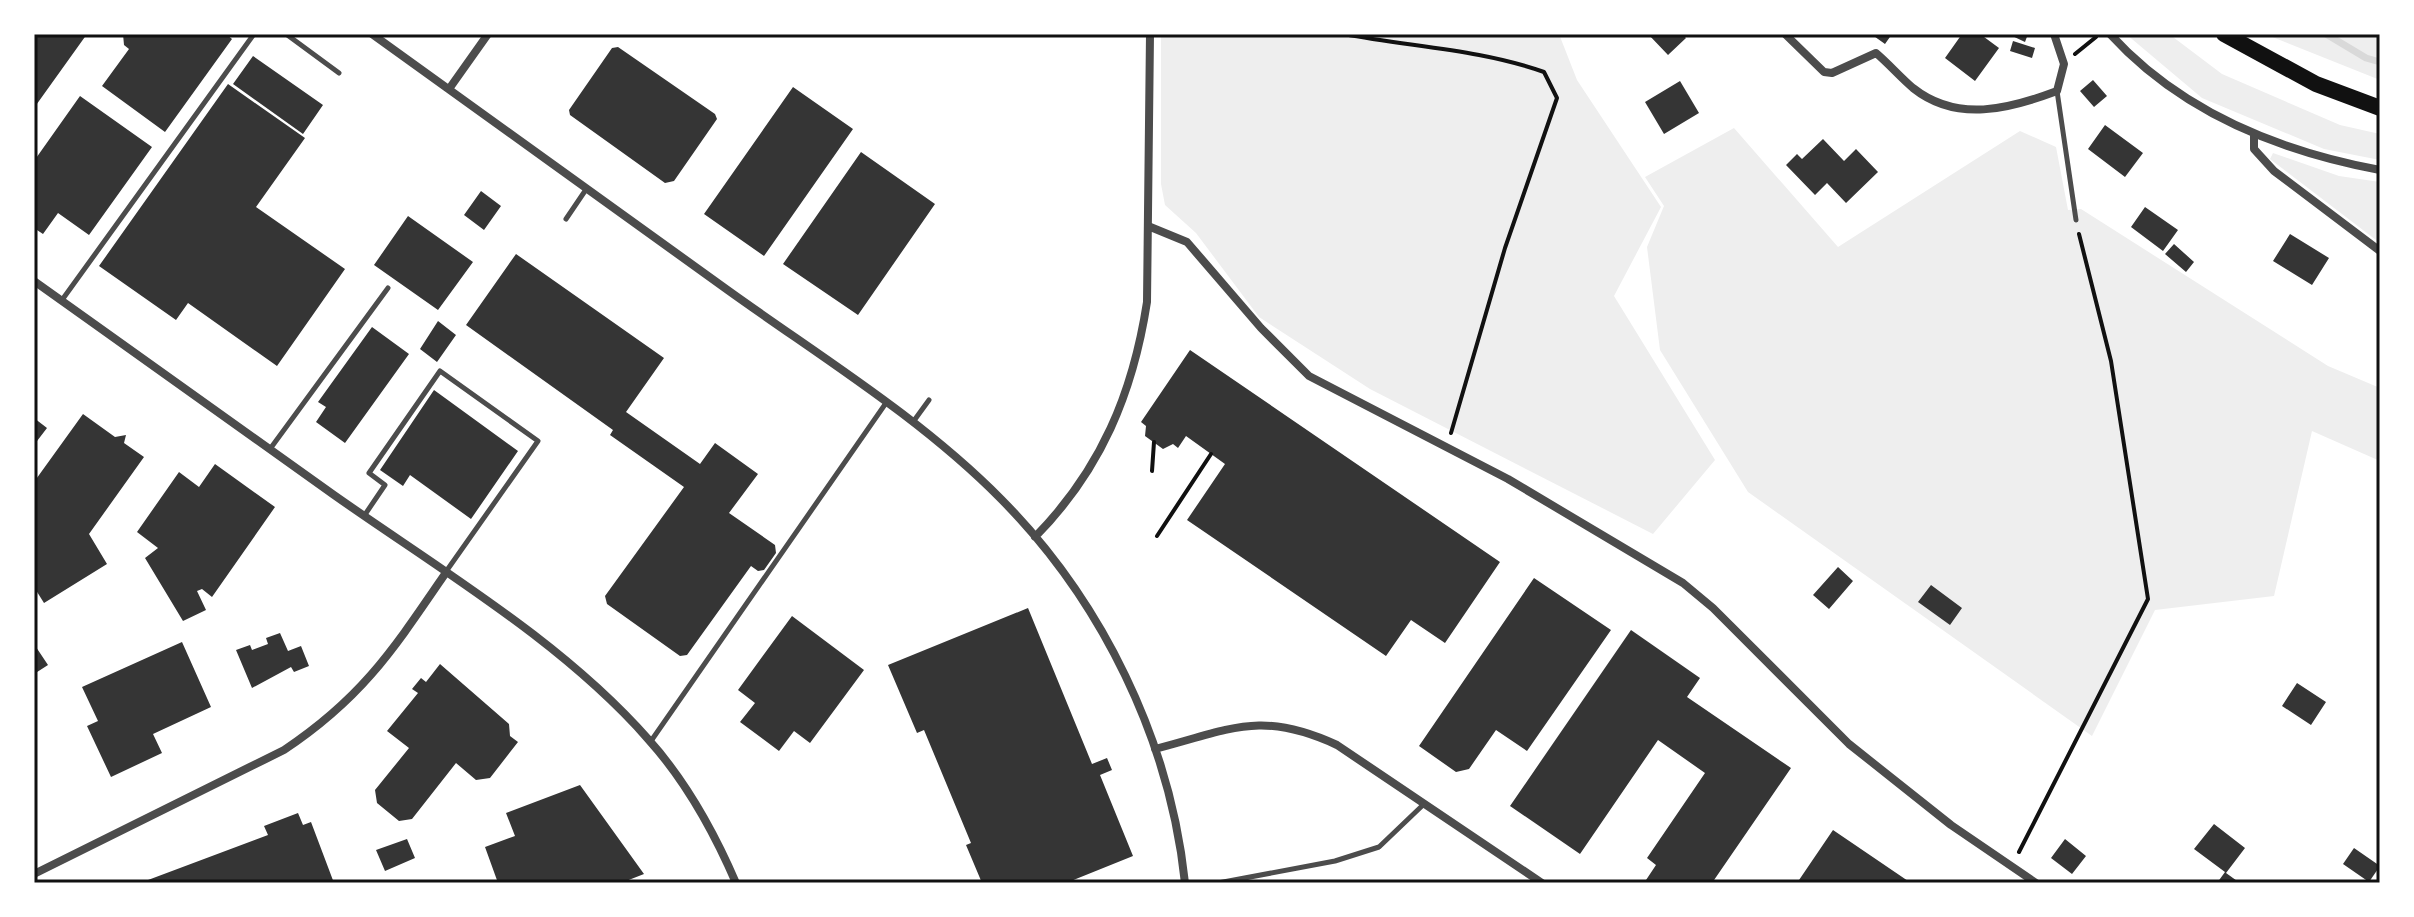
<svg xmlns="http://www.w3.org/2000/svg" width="2414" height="917" font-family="'PT Sans Narrow',sans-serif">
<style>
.green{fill:#eee}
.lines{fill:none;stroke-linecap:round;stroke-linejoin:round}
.stream{stroke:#d9d9d9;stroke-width:7}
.building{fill:#353535}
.path{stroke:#111;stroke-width:4}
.service{stroke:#4c4c4c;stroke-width:5}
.minor{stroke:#4c4c4c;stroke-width:8}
.secondary{stroke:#111;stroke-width:16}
.neatline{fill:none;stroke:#111;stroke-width:3}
</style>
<rect width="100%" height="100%" fill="#fff"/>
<path class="green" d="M1161,34h398l18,46 84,127 -47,89 101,164 -62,74 -283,-145 -111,-72 -63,-84 -31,-28 -4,-21z
M2126,34h43l53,40 118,51 40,9v26l-56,-11 -122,-51z
M2265,34h115v46z
M1734,128l104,119 182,-116 36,16 12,63 13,-1 247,157 52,22v73l-68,-30 -38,165 -119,14 -63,126 -344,-244 -88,-142 -13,-103 17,-41 -19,-29z
M2273,153l66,23 41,6v61l-110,-84z"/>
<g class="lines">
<path class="stream" d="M2326,34l40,24 14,4"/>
</g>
<path class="building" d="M34,34h53l-53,74z
M123,34h103l6,5 -67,93 -63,-46 27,-37 -5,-4z
M1648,34h34l4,4 -18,17z
M1871,34h21l-7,10z
M1962,34h18l19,14 -24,33 -30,-23z
M2008,34h20l-3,8z
M2013,41l22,7 -3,10 -22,-7z
M618,47l97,67 2,5 -43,62 -9,2 -95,-68 -1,-5 43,-62z
M253,56l70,49 -20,29 -70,-50z
M2093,80l14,16 -13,11 -14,-16z
M1680,81l19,32 -35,21 -19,-32z
M228,84l77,54 -49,69 89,62 -68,97 -89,-63 -12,17 -77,-54z
M793,87l60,42 -89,127 -60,-42z
M80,96l72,51 -63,88 -31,-22 -15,21 -9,-6v-67z
M2105,125l38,28 -18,24 -37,-28z
M1823,139l21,22 12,-12 22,23 -32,31 -19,-20 -12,12 -29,-30 11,-11 5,5z
M861,152l74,52 -77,111 -75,-51z
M481,191l20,15 -17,24 -20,-15z
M2145,207l33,23 -15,21 -32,-24z
M408,216l65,46 -35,48 -64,-45z
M2290,234l39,24 -17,27 -39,-24z
M2174,244l20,18 -8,10 -21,-18z
M516,254l148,104 -38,54 74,52 15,-21 43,31 -29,39 46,32 1,8 -12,17 -6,1 -7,-5 -64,89 -7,1 -73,-52 -2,-8 79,-109 -74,-52 3,-5 -147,-105z
M438,321l18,14 -19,27 -17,-13z
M372,327l37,27 -64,89 -29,-21 10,-15 -8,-5z
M1190,350l310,212 -55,81 -34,-23 -25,36 -199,-136 38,-56 -39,-28 -8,12 -5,-4 -10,5 -18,-13 1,-10 -5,-4z
M434,390l84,61 -47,68 -61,-44 -7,11 -23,-16z
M83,414l32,23 11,-2 -2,8 20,14 -55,77 18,30 -63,39 -10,-16v-105z
M34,418l13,10 -13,17z
M215,464l60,43 -63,90 -10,-8 -5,2 9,19 -23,11 -38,-63 13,-10 -21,-16 42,-60 20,15z
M1838,567l15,14 -24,28 -16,-14z
M1534,578l77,52 -84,121 -31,-21 -27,39 -13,3 -37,-26z
M1931,585l31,23 -12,17 -32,-23z
M1028,608l64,156 15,-6 5,12 -12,5 33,81 -67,27h-84l-16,-38 5,-2 -47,-113 -7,3 -29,-68z
M792,616l72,54 -54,73 -16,-12 -15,20 -39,-29 15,-19 -17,-13z
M1631,630l69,48 -13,19 104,71 -79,115h-68l12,-18 -9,-7 58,-85 -47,-33 -78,114 -70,-48z
M280,633l8,18 13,-5 8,20 -15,6 -3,-5 -39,21 -16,-38 14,-5 2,5 16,-6 -2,-6z
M182,642l29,65 -58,27 9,19 -51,24 -24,-51 11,-5 -16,-34z
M34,644l14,21 -14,9z
M440,664l69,60 1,12 8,6 -28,36 -14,2 -20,-17 -44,56 -13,2 -22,-18 -2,-13 34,-42 -22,-17 31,-38 -6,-4 9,-11 5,4z
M2297,683l29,19 -15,23 -29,-19z
M580,785l64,89 -23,9h-123l-13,-36 30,-11 -9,-23z
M298,813l5,12 8,-3 23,61h-194l128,-48 -4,-9z
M2214,824l31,24 -19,25 14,10h-23l8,-11 -31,-23z
M1833,830l78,53h-114z
M407,839l8,19 -30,13 -9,-21z
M2065,839l21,17 -14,18 -21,-16z
M2354,848l26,18 -11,16 -26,-18z"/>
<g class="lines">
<path class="path" d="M1344,34c67,13 135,15 200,38l13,26 -52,150 -54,185
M2075,54l21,-17
M1152,471l2,-29
M1157,536l54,-82
M2019,852l129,-253 -37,-238 -32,-127"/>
<path class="service" d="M286,34l53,39
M2057,91l19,129
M566,219l21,-31
M62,300l192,-266
M913,422l16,-22
M270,449l118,-161
M364,516l21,-31 -16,-12 71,-102 98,70 -93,132
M651,741l235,-338
M1218,883l117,-22 44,-14 45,-43"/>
<path class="minor" d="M372,34c119,86 238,171 357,257 92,66 192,127 272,208 101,102 169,241 184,384
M1785,34l39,38 8,1 44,-20c13,11 24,24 37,35 44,35 96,21 144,3l7,-27 -10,-30
M2110,34c71,78 168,117 270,136
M449,89l39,-55
M2254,135v14l20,22 106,80
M1148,226l39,16 74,86 48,48 199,103 175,104 30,25 136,136 102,81 85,58
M34,281c100,71 199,143 300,214 105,74 229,147 314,244 37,41 66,93 88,144
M1035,537c66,-67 98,-144 112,-235l3,-268
M1155,749c77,-20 106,-39 182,-4l205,138
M34,874l250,-124c78,-52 109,-100 161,-176"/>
<path class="secondary" d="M2224,34l92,50 64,24"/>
</g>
<rect width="2414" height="917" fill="none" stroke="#ffffff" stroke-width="72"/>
<rect x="36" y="36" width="2342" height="845" class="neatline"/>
</svg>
